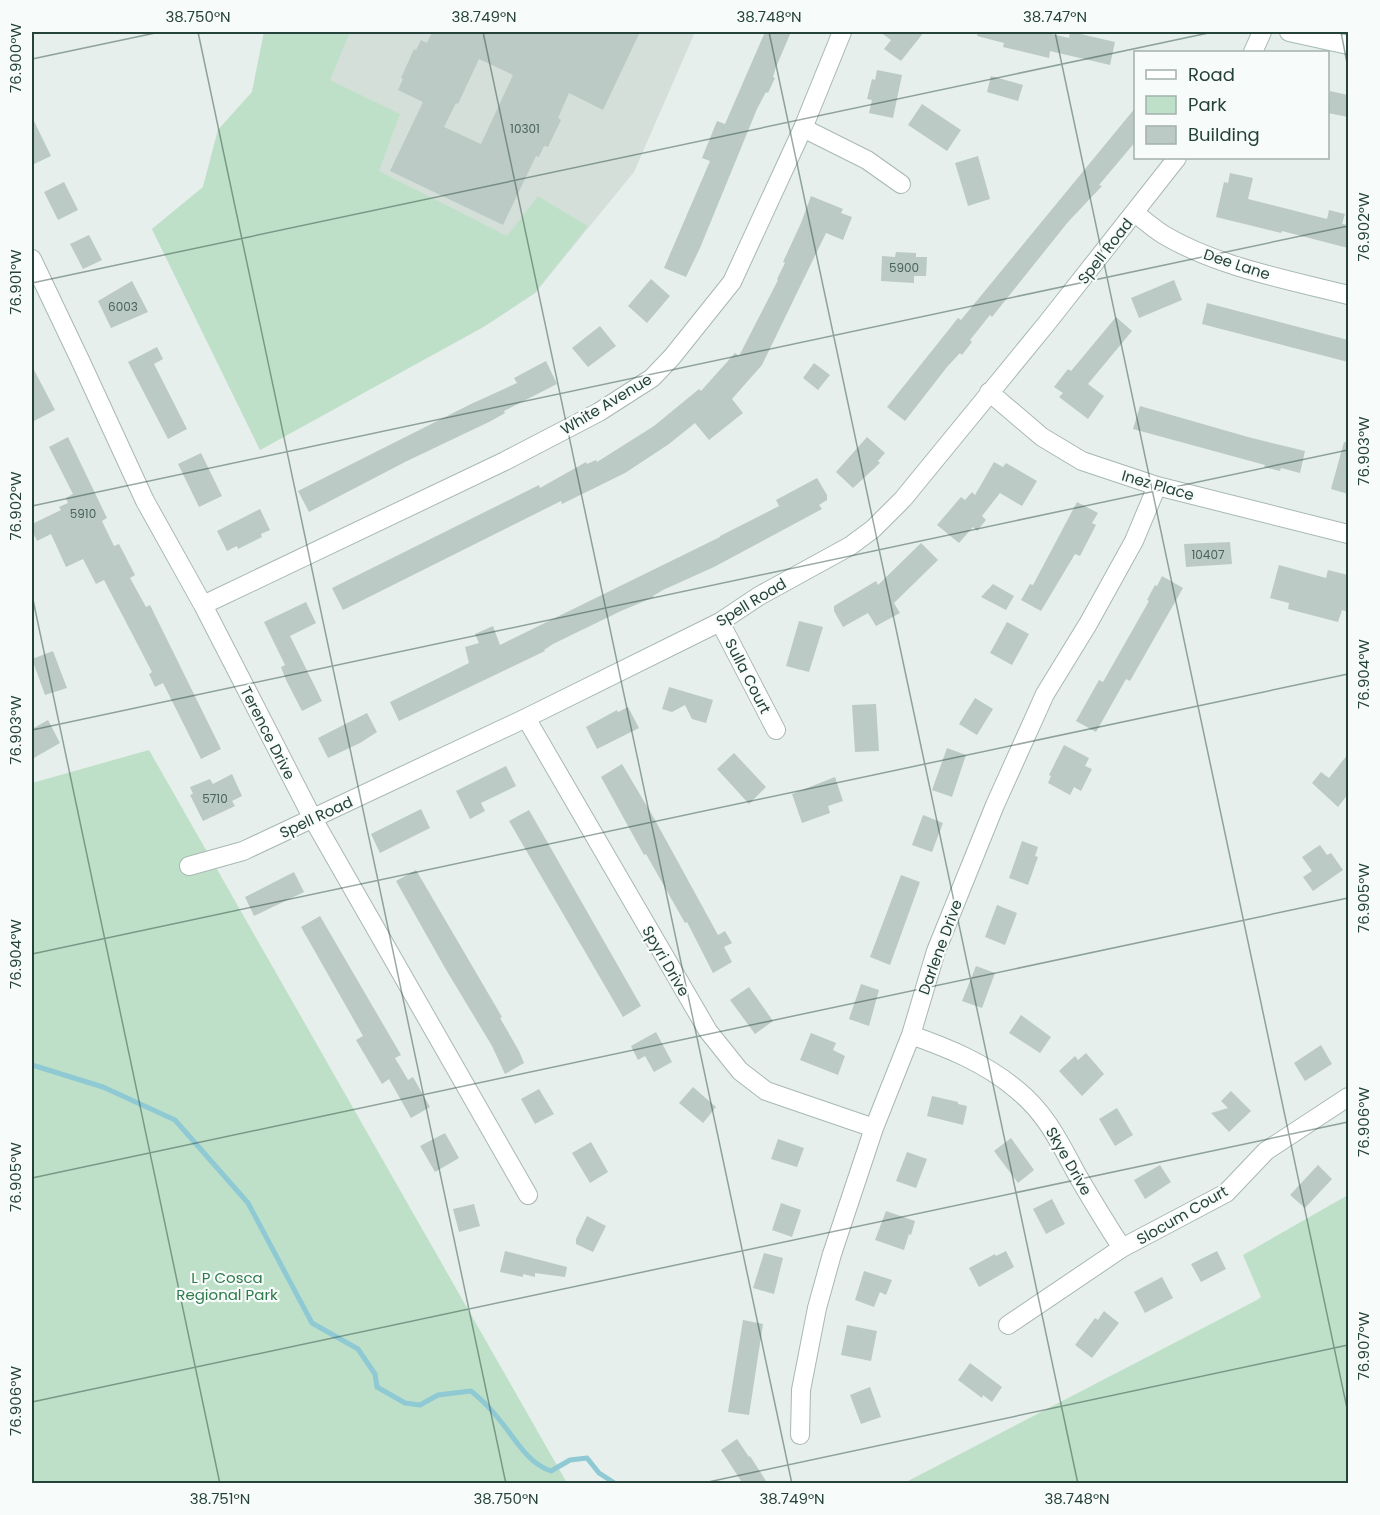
<svg xmlns="http://www.w3.org/2000/svg" width="1380" height="1515" font-family="Poppins,sans-serif">
<style>
.built{fill:#d4dfda}
.green{fill:#bfe0c8}
.lines{fill:none;stroke-linecap:round;stroke-linejoin:round}
.stream{stroke:#8ec9d4;stroke-width:5}
.building{fill:#bbcac4;fill-rule:evenodd}
.street-casing{stroke:#a8b8b2;stroke-width:20}
.secondary-casing{stroke:#a4bbb3;stroke-width:20}
.street{stroke:#fff;stroke-width:18}
.secondary{stroke:#fff;stroke-width:18}
.ticks{fill:none;stroke:#24423a;stroke-width:1.5;stroke-opacity:0.45}
.labels{text-anchor:middle;dominant-baseline:central;stroke-width:4.5;stroke-linejoin:round;paint-order:stroke}
.number-label{font-size:12px;fill:#4a645c}
.street-label{font-size:15px;fill:#24423a;stroke:#f7fbf9}
.park-label{font-size:15px;fill:#2d7a4b;stroke:#f7fbf9}
.neatline{fill:none;stroke:#24423a;stroke-width:2}
.ticks-label{font-size:15px;text-anchor:middle;fill:#24423a}
</style>
<rect width="100%" height="100%" fill="#e6efeb"/>
<path class="built" d="M264,32h431l-61,140 -99,121 -50,33 -225,124 -108,-221 51,-42 15,-57 34,-38z"/>
<path class="green" d="M264,32h86l-20,48 70,34 -21,57 128,65 31,-40 50,30 -53,67 -50,33 -225,124 -108,-221 51,-42 15,-57 34,-38z
M149,750l418,733 -535,1v-701z
M1348,1195v288h-444l353,-183 4,-3 -18,-42z"/>
<g class="lines">
<path class="stream" d="M32,1065l71,22 72,33 73,83 64,120 46,26 17,25 2,13 28,16 15,2 18,-10 33,-4c10,8 19,17 27,27 17,20 28,44 53,53l19,-11 17,-2 12,15 17,11"/>
</g>
<path class="building" d="M432,32h208l-37,78 -34,-17 -11,25 3,2 -13,27 -4,-1 -5,11 -3,-1 -33,69 -113,-54 33,-69 -25,-12 5,-11 -2,-1 13,-29 2,1 5,-10 6,3zM479,59l34,16 -32,69 -37,-17 12,-24 2,1z
M765,32h26l-15,35 -3,10 2,1 -7,15 -2,-1 -9,17 -57,139 -14,29 -22,-9 46,-107 -8,-3 15,-37 8,3z
M880,32h44l-23,29 -17,-12 7,-9z
M978,32h65l26,6 1,-6h2l43,10 -5,23 -60,-14 -1,7 -46,-11 1,-4 -27,-7z
M877,70l25,5 -9,43 -24,-5 3,-13 -5,-1 5,-20 3,1z
M991,76l32,9 -5,16 -31,-9z
M1330,91l18,4v22l-20,-4z
M922,104l39,26 -14,21 -39,-26z
M1136,107v34l-37,44 3,1 -34,36 -76,95 -2,-2 -20,25 2,2 -10,13 -2,-2 -13,14 -42,54 -18,-14 71,-89 3,2z
M32,117l19,39 -19,9z
M978,156l12,43 -22,7 -13,-43z
M1230,173l23,5 -5,21 79,20 2,-9 16,4 -3,10 6,1v23l-66,-17 -1,2 -65,-16 8,-35 4,1z
M64,182l14,28 -20,10 -14,-28z
M811,196l32,13 -2,4 11,4 -9,23 -17,-7 -64,132 -30,34 11,14 -34,27 -14,-17 -26,21 -44,29 -63,31 -1,-3 -218,109 -11,-22 207,-103 1,3 46,-26 1,2 9,-4 1,2 57,-36 45,-37 2,2 34,-38 4,3 39,-76 -1,-1 8,-16 -2,-1 18,-39z
M89,235l13,25 -19,9 -13,-25z
M896,252l20,1v4h11l-1,19h-12v7l-33,-2 1,-25 13,1z
M651,279l19,17 -23,27 -19,-17z
M1174,280l8,20 -43,18 -8,-20z
M132,281l16,31 -37,16 -13,-27z
M1207,303l141,37v22l-146,-38z
M1116,317l16,14 -44,53 16,12 -16,23 -29,-22 4,-4 -9,-6 14,-18 3,2z
M600,326l16,20 -28,21 -16,-19z
M157,347l6,12 -9,5 33,65 -19,10 -40,-77z
M546,361l11,23 -53,27 1,2 -14,8 -84,40 -98,51 -11,-21 173,-87 46,-21 -3,-5z
M814,363l16,12 -12,15 -15,-12z
M32,366l23,44 -23,12z
M1140,406l108,31 57,14 -5,22 -19,-5 -1,3 -16,-4 1,-2 -132,-36z
M68,437l39,81 -5,3 12,25 5,-2 16,31 -5,3 16,29 4,-2 71,144 -20,10 -38,-76 -8,4 -6,-13 3,-2 -48,-92 -8,4 -13,-25 -17,8 -15,-33 -14,7 -5,-11v-6l29,-14 -2,-3 9,-4 -2,-5 7,-4 -24,-47z
M867,437l18,16 -7,8 2,2 -27,25 -17,-16z
M1344,442l4,1v51l-17,-5z
M201,453l21,43 -23,11 -21,-43z
M994,462l9,5 3,-4 31,18 -15,25 -22,-13 -18,23 4,4 -9,11 -4,-4 -14,16 -22,-18 24,-28 4,3 7,-8 3,3z
M817,478l10,17v5l-8,5 3,4 -108,58 -51,23 -10,6 1,1 -33,14 -68,33 -9,6 1,1 -146,70 -9,-19 79,-39 -4,-16 14,-4 -4,-9 18,-8 7,19 220,-108v-1l59,-30 -3,-6z
M1077,502l21,11 -6,10 4,2 -16,31 -5,-2 -34,57 -20,-11 9,-16 3,1z
M260,509l10,21 -9,4 1,3 -24,12 -1,-3 -10,5 -10,-20z
M1230,542l2,22 -46,3 -2,-23z
M921,543l17,17 -44,43 6,10 -24,13 -8,-13 -25,14 -9,-16v-5l42,-25 2,4z
M1279,565l47,13 2,-8 20,5v37l-6,-2 -4,12 -50,-13 1,-6 -19,-5z
M1162,576l21,12 -53,93 -4,-2 -30,53 -20,-11 23,-41 4,2 46,-81 -2,-1 8,-15 2,1z
M993,584l21,12 -8,14 -25,-13z
M306,602l10,21 -26,13 32,65 -20,10 -16,-31 -5,-13 4,-2 -21,-43z
M799,621l24,6 -14,45 -23,-6z
M1007,622l22,12 -17,31 -22,-12z
M53,651l14,37 -22,7 -13,-36z
M669,687l44,13 -7,23 -14,-4 -7,-14 -13,7 -10,-3z
M975,698l18,11 -16,26 -18,-11z
M876,704l3,47 -24,1 -3,-47z
M628,707l11,21 -42,21 -11,-22 31,-17 1,2z
M367,713l10,19 -17,11 -32,15 -10,-20z
M48,720l12,23 -28,16v-30z
M1064,745l25,13 -4,8 7,3 -11,22 -7,-4 -4,8 -22,-12 3,-7 -2,-1z
M947,748l19,7 -14,42 -20,-7z
M734,753l32,34 -17,17 -32,-35z
M1348,754v40l-10,13 -26,-24 9,-11 8,6z
M622,764l33,56 63,115 7,-4 7,12 -8,4 8,15 -19,11 -26,-51 -2,1 -39,-69 -2,1 -43,-78z
M506,766l10,20 -35,17 4,8 -15,8 -14,-28z
M232,774l10,22 -10,5 3,5 -32,15 -13,-26 3,-1 -3,-7 20,-8 3,5z
M835,777l8,24 -15,5 2,7 -28,10 -10,-29z
M421,809l9,19 -50,25 -9,-19z
M529,810l112,196 -18,11 -114,-196z
M923,815l20,8 -11,29 -20,-7z
M1022,841l16,6 -3,9 3,1 -10,28 -19,-7z
M1320,845l7,10 4,-2 12,17 -30,21 -10,-14 9,-6 -10,-14z
M416,870l86,147 -2,1 19,33 5,12 -19,11 -13,-28 -47,-78 -49,-87z
M294,872l10,20 -50,24 -9,-19z
M901,875l19,7 -30,83 -20,-8z
M997,905l20,8 -12,32 -20,-8z
M320,916l81,139 -6,3 13,22 5,-3 17,30 -19,11 -22,-39 -7,5 -26,-44 7,-4 -62,-109z
M976,966l19,7 -13,35 -20,-7z
M861,984l18,6 -10,36 -20,-7z
M749,987l24,34 -18,13 -25,-34z
M1021,1015l30,22 -11,16 -31,-20z
M656,1032l16,30 -18,10 -9,-16 -7,4 -7,-14z
M811,1033l25,10 -3,7 12,6 -7,19 -38,-15z
M1321,1045l11,19 -27,17 -11,-18z
M1086,1053l18,21 -22,22 -23,-25 16,-15 3,4z
M693,1087l23,20 -13,16 -24,-20z
M539,1089l15,25 -19,10 -14,-25z
M1231,1091l20,20 -22,21 -18,-19 17,-5 -7,-7z
M932,1096l26,6v2l9,2 -4,19 -36,-9z
M1117,1108l16,27 -18,11 -16,-27z
M445,1133l14,25 -24,14 -15,-26z
M1011,1138l23,32 -16,13 -24,-32z
M778,1139l26,9 -7,19 -26,-8z
M591,1142l17,30 -18,11 -18,-30z
M907,1152l20,7 -11,29 -20,-7z
M1160,1165l11,17 -26,17 -11,-19z
M1318,1165l14,14 -27,29 -15,-13z
M1052,1199l13,25 -19,10 -13,-25z
M781,1203l20,7 -9,27 -20,-7z
M474,1204l6,22 -21,6 -6,-23z
M886,1211l29,10 -4,14 -2,-1 -5,16 -29,-10z
M587,1216l19,10 -13,26 -17,-8v-5z
M505,1251l62,16 -2,10 -30,-4v4l-12,-3v3l-23,-5z
M1006,1251l8,16 -35,20 -10,-19 26,-14 1,2z
M1217,1251l9,18 -25,13 -10,-18z
M764,1253l19,5 -9,36 -21,-6z
M864,1271l28,9 -6,15 -6,-3 -6,15 -19,-7z
M1162,1277l11,21 -28,15 -11,-21z
M1104,1311l15,12 -27,35 -17,-13 20,-27 3,2z
M743,1320l20,4 -14,91 -21,-3z
M847,1325l30,6 -6,30 -30,-6z
M970,1363l32,24 -10,15 -9,-7 -1,3 -24,-18z
M870,1387l11,30 -20,7 -11,-29z
M737,1439l12,18 1,-1 18,28h-25l-22,-34z"/>
<g class="lines">
<g class="street-casing">
<path id="street" d="M1253,52l9,-20
M803,128l64,32 34,24
M1135,213c9,7 19,16 29,22 54,32 125,45 184,60
M32,259l49,103 64,139 58,104 110,214 215,376
M989,392l53,45 40,24 75,25 191,48
M203,605l302,-144 94,-49 53,-34 20,-21 60,-75 71,-154 39,-96
M720,622l56,108
M526,718l182,313 32,40 26,20 108,37
M189,866l54,-15 283,-133 194,-96 39,-26 91,-50 23,-17 30,-30 144,-176 130,-165
M911,1035c37,13 74,28 105,54 32,26 44,55 63,89 14,24 28,47 43,70
M1008,1325l114,-77 104,-55 40,-42 82,-54
M800,1435l1,-45 16,-82 15,-54 42,-126 37,-93 25,-84 59,-146 50,-111 43,-70 46,-83 23,-55"/>
</g>
<g class="secondary-casing">
<path id="secondary" d="M1289,32l59,13"/>
</g>
<use href="#street" class="street"/>
<use href="#secondary" class="secondary"/>
</g>
<path class="ticks" d="M198,32l308,1452M483,32l309,1452M769,32l309,1452M1055,32l293,1381M1341,32l7,36M32,59l128,-27M32,283l1181,-251M32,506l1316,-280M32,595l188,889M32,730l1316,-280M32,954l1316,-280M32,1178l1316,-280M32,1402l1316,-280M699,1484l649,-139"/>
<g class="labels">
<g class="number-label">
<text x="525" y="128">10301</text>
<text x="904" y="267">5900</text>
<text x="123" y="306">6003</text>
<text x="83" y="513">5910</text>
<text x="1208" y="554">10407</text>
<text x="215" y="798">5710</text>
</g>
<g class="street-label">
<text transform="translate(1105 251) rotate(-52)">Spell Road</text>
<text transform="translate(1237 264) rotate(18)">Dee Lane</text>
<text transform="translate(606 404) rotate(-31)">White Avenue</text>
<text transform="translate(1158 485) rotate(16)">Inez Place</text>
<text transform="translate(751 602) rotate(-31)">Spell Road</text>
<text transform="translate(748 676) rotate(63)">Sulla Court</text>
<text transform="translate(268 733) rotate(63)">Terence Drive</text>
<text transform="translate(316 817) rotate(-25)">Spell Road</text>
<text transform="translate(940 947) rotate(-70)">Darlene Drive</text>
<text transform="translate(666 961) rotate(60)">Spyri Drive</text>
<text transform="translate(1069 1161) rotate(60)">Skye Drive</text>
<text transform="translate(1182 1215) rotate(-30)">Slocum Court</text>
</g>
<g class="park-label">
<text x="227" y="1277">L P Cosca<tspan x="227" dy="17">Regional Park</tspan></text>
</g>
</g>
<rect width="1380" height="1515" fill="none" stroke="#f7fbf9" stroke-width="66"/>
<rect x="1134" y="51" width="195" height="108" fill="#f7fbf9" stroke="#a3b1ad" stroke-width="1.5"/>
<rect x="1146" y="70" width="30" height="9" fill="#ffffff" stroke="#a3b1ad" stroke-width="1.5"/>
<text x="1188" y="81" font-size="18" fill="#24423a">Road</text>
<rect x="1146" y="96" width="30" height="18" fill="#bfe0c8" stroke="#a3b1ad" stroke-width="1.5"/>
<text x="1188" y="111" font-size="18" fill="#24423a">Park</text>
<rect x="1146" y="126" width="30" height="18" fill="#bbcac4" stroke="#a3b1ad" stroke-width="1.5"/>
<text x="1188" y="141" font-size="18" fill="#24423a">Building</text>
<rect x="33" y="33" width="1314" height="1449" class="neatline"/>
<g class="ticks-label">
<text x="198" y="22">38.750°N</text>
<text x="484" y="22">38.749°N</text>
<text x="769" y="22">38.748°N</text>
<text x="1055" y="22">38.747°N</text>
<text transform="translate(16 58) rotate(-90)" y="5">76.900°W</text>
<text transform="translate(1364 227) rotate(-90)" y="5">76.902°W</text>
<text transform="translate(16 282) rotate(-90)" y="5">76.901°W</text>
<text transform="translate(1364 451) rotate(-90)" y="5">76.903°W</text>
<text transform="translate(16 506) rotate(-90)" y="5">76.902°W</text>
<text transform="translate(1364 674) rotate(-90)" y="5">76.904°W</text>
<text transform="translate(16 730) rotate(-90)" y="5">76.903°W</text>
<text transform="translate(1364 898) rotate(-90)" y="5">76.905°W</text>
<text transform="translate(16 954) rotate(-90)" y="5">76.904°W</text>
<text transform="translate(1364 1122) rotate(-90)" y="5">76.906°W</text>
<text transform="translate(16 1177) rotate(-90)" y="5">76.905°W</text>
<text transform="translate(1364 1346) rotate(-90)" y="5">76.907°W</text>
<text transform="translate(16 1401) rotate(-90)" y="5">76.906°W</text>
<text x="220" y="1504">38.751°N</text>
<text x="506" y="1504">38.750°N</text>
<text x="792" y="1504">38.749°N</text>
<text x="1077" y="1504">38.748°N</text>
</g>
</svg>
